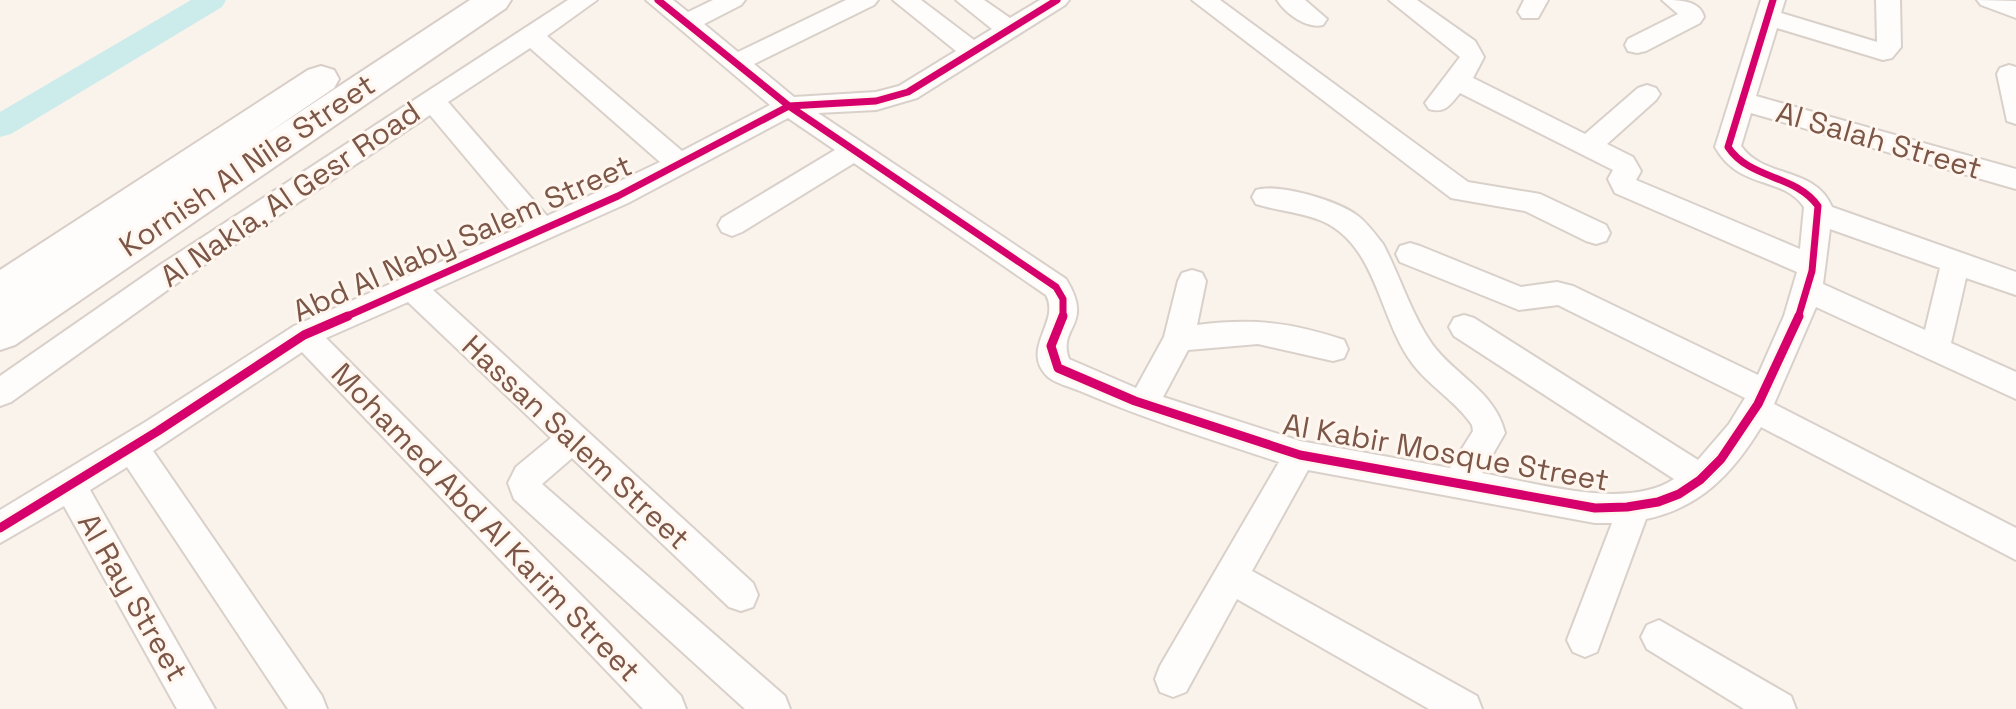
<svg xmlns="http://www.w3.org/2000/svg" width="2016" height="709" font-family="'Space Grotesk',sans-serif">
<style>
.lines{fill:none;stroke-linecap:round;stroke-linejoin:round}
.canal{fill:#ccebeb;fill-rule:evenodd}
.street-casing{stroke:#d9d0ca;stroke-width:4}
.secondary-casing{stroke:#d9cec7;stroke-width:4}
.street{fill:#fefdfc;fill-rule:evenodd}
.secondary{fill:#fefdfc;fill-rule:evenodd}
.cycleway-far1-casing{stroke:#fff7ef;stroke-width:11}
.cycleway-casing{stroke:#fff7ef;stroke-width:14}
.cycleway-far1{stroke:#d6006c;stroke-width:7}
.cycleway{stroke:#d6006c;stroke-width:9}
.labels{text-anchor:middle;dominant-baseline:central;stroke-width:6;stroke-linejoin:round;paint-order:stroke}
.street-label{font-size:30px;fill:#7c5647;stroke:#fff7ef}
</style>
<rect width="100%" height="100%" fill="#f9f3ec"/>
<g class="lines">
<path class="canal" d="M191,0h35l-4,7 -211,127 -11,3v-25z"/>
<g class="street-casing">
<path id="street" d="M568,0h29l-50,36 135,115 88,-46 -124,-105h27l15,12 25,-12h32l-4,5 -37,19 34,28 108,-52h32l-4,5 -120,59 40,33 82,-5 23,-6 57,-35 -63,-51h28l53,40 18,-11 -36,-29h28l26,18 30,-18h29l-4,5 -148,93 -41,12 -58,3 248,166c29,47 -9,47 3,80l67,29 28,-51 14,-56 4,-8 10,-3 10,3 4,8 -9,44c55,-7 93,-3 147,15l4,9 -4,9 -11,3 -75,-17 -70,6 -25,47 137,44 150,27 23,-37 -1,-6c-16,-24 -43,-39 -60,-62 -33,-44 -35,-118 -90,-142 -21,-9 -44,-10 -66,-17l-4,-7 4,-7c23,-7 83,11 102,26 10,8 17,18 25,28 17,32 28,70 49,100 23,32 63,47 73,89l-23,40c53,10 145,38 192,6l-220,-143 -5,-9 5,-9 10,-3 10,3 224,142 31,-36 16,-26 -187,-93 -39,5 -119,-48 -4,-8 4,-8 10,-3 10,3 101,41 36,-5 16,4 185,89 26,-59 13,-44 -182,-79 -7,-14 5,-9 -153,-77c-10,12 -15,21 -31,16l-4,-6 35,-46 -71,-57h28l58,41 9,16 -11,21 112,56 53,-46 9,-3 9,3 4,6 -4,6 -49,44 26,13 8,14 -5,9 164,69 4,-42c-22,-32 -64,-16 -89,-60l46,-147h24l-4,13 96,29 -1,-42h24l1,47 -9,11 -9,2 -106,-32 -21,68 260,73v20l-265,-76 -10,33c23,33 74,20 91,61l184,65v23l-50,-17 -15,65 65,29v27l-200,-92 -42,97 242,124v32l-255,-133c-28,46 -61,81 -115,92l-49,133 -12,5 -12,-5 -6,-12 45,-117h-17l-287,-53 -56,101 225,125 5,13h-53l-192,-110 -51,93 -13,5 -13,-5 -5,-13 5,-13 119,-204c-67,-22 -134,-43 -199,-71 -9,-4 -26,-8 -33,-15 -27,-28 14,-54 -1,-81l-192,-132 -112,69 -10,4 -10,-4 -4,-7 4,-7 113,-68 -47,-32 -160,85 -195,87 320,293 5,12 -5,12 -12,4 -12,-4 -157,-149 -30,26 243,212 5,13h-45l-231,-210 -6,-16 8,-16 35,-29 -143,-136 -82,36 355,358 5,13h-43l-341,-357 -149,99 169,245 5,13h-39l-161,-242 -37,23 125,219h-38l-113,-203 -64,37v-33l147,-89 147,-95 229,-100 -93,-111 -250,166 -169,121 -11,4v-30l160,-111zM530,48l130,114 -113,54 -99,-114zM1830,229l110,39 -15,62 -102,-46z
M1192,0h28l248,182 72,12 66,31 4,8 -4,8 -10,3 -10,-3 -61,-30 -74,-13z
M1277,0h28l22,19 -4,6c-16,4 -37,-11 -46,-25z
M1524,0h24l-10,18h-16l-4,-6z
M1662,0c17,0 38,0 42,17l-4,6 -54,28 -9,2 -9,-2 -3,-6 3,-6 50,-25z
M1977,0l39,1v17l-35,-13z
M2009,65l7,2v57l-9,-3 -10,-47 3,-6z
M1659,620l132,76 5,13h-52l-97,-60 -6,-12 6,-12z"/>
</g>
<g class="secondary-casing">
<path id="secondary" d="M470,0h41l-5,8 -491,337 -15,5v-80l308,-200 13,-4 13,4 5,9 -5,9 -72,49z"/>
</g>
<use href="#street" class="street"/>
<use href="#secondary" class="secondary"/>
<g class="cycleway-far1-casing">
<path id="cycleway-far1" d="M658,0l131,106 267,181 7,12v19
M1773,0l-45,147c22,33 67,27 90,59l-6,65 -14,47
M343,318l275,-122 171,-90 87,-5 32,-9 149,-92"/>
</g>
<g class="cycleway-casing">
<path id="cycleway" d="M1063,316l-12,30 7,22 77,33 165,54 295,53 32,-1 31,-5 21,-8 21,-14 21,-21 37,-55 41,-88
M0,528l158,-97 146,-96 44,-19"/>
</g>
<use href="#cycleway-far1" class="cycleway-far1"/>
<use href="#cycleway" class="cycleway"/>
</g>
<g class="labels">
<g class="street-label">
<text transform="translate(1879 140) rotate(16)">Al Salah Street</text>
<text transform="translate(247 165) rotate(-34)">Kornish Al Nile Street</text>
<text transform="translate(290 194) rotate(-34)">Al Nakla, Al Gesr Road</text>
<text transform="translate(462 238) rotate(-24)">Abd Al Naby Salem Street</text>
<text transform="translate(576 442) rotate(43)">Hassan Salem Street</text>
<text transform="translate(1446 452) rotate(10)">Al Kabir Mosque Street</text>
<text transform="translate(486 522) rotate(46)">Mohamed Abd Al Karim Street</text>
<text transform="translate(133 597) rotate(60)">Al Ray Street</text>
</g>
</g>
</svg>
